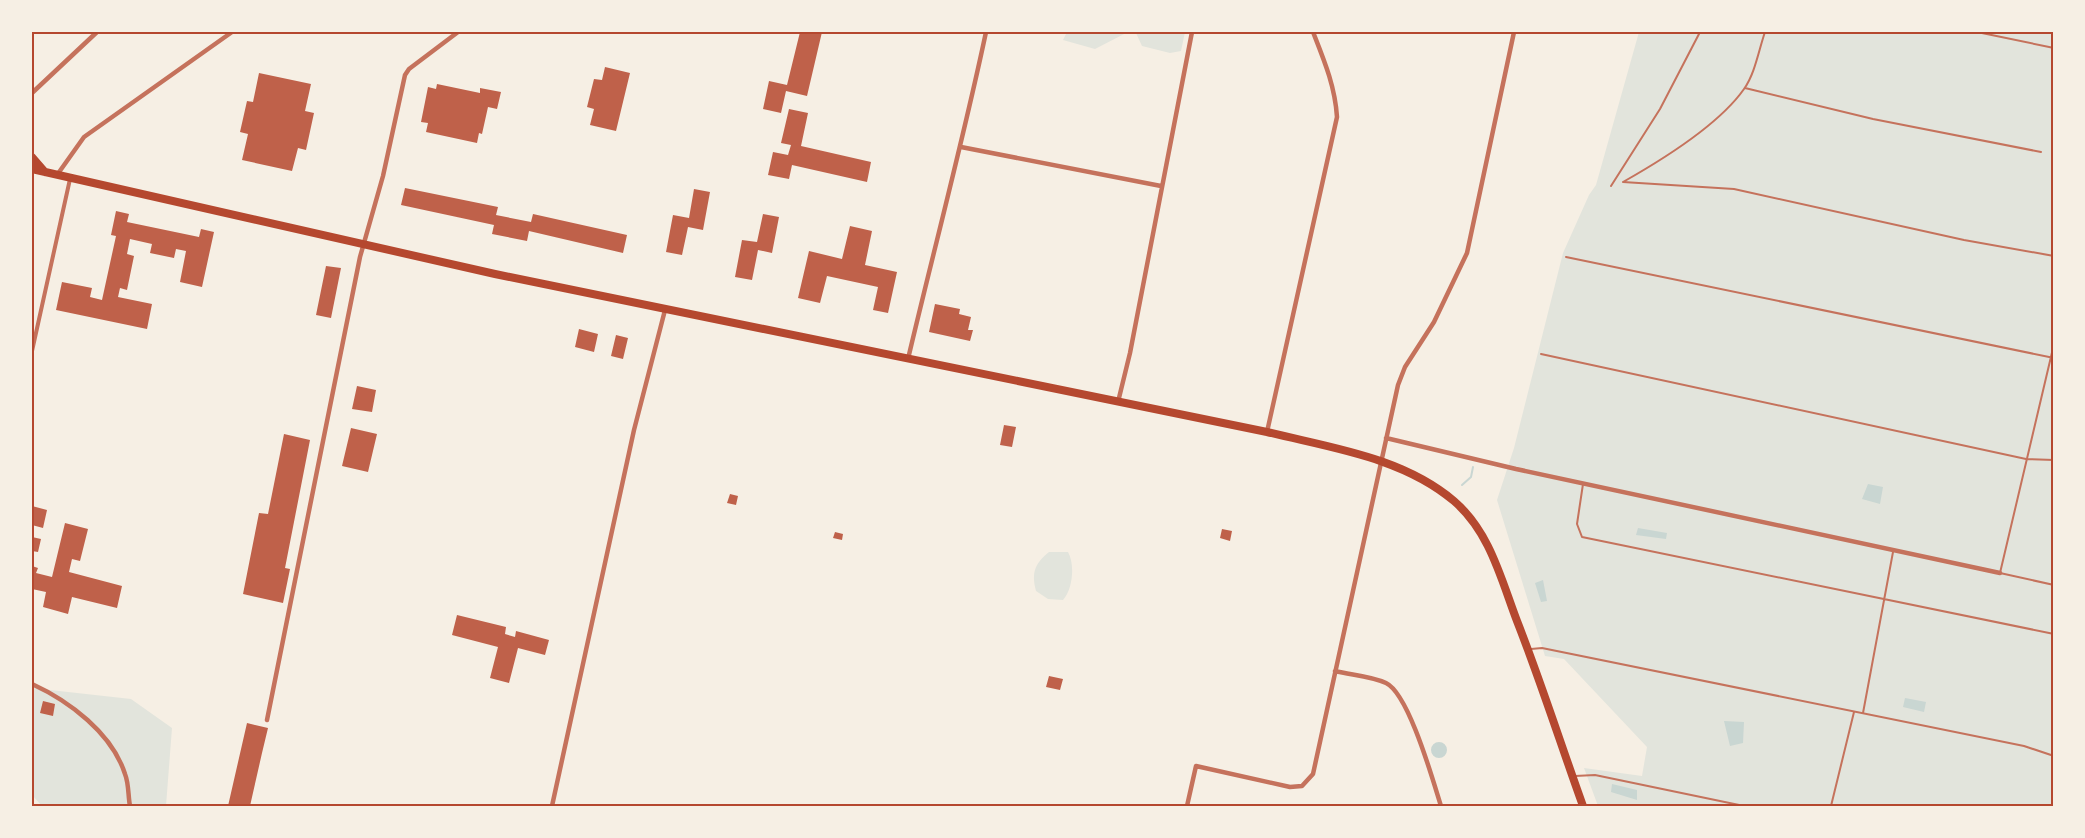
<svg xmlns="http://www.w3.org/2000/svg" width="2085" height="838" font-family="'Noto Sans',sans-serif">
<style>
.green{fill:#e2e4dc}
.water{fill:#c9d6d2}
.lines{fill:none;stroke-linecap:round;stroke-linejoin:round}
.stream{stroke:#c9d6d2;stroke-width:2}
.building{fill:#bf614a}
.service{stroke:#c5725c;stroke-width:2}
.pedestrian{stroke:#c5725c;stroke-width:4}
.minor{stroke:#c5725c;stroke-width:4.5}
.primary{stroke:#b5482f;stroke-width:8}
.neatline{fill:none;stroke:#b5482f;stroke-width:2}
</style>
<rect width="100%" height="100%" fill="#f6efe4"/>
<path class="green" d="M1067,32h61l-33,17 -32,-9z
M1132,32h53l-4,19 -11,2 -28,-7 -6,-13z
M1639,32h414v774h-455l-14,-38 58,8 5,-29 -83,-88 -19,-3 -48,-156 17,-52 49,-195 26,-58 7,-10z
M1049,552h19c7,12 5,37 -5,48l-15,-1 -12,-8c-5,-18 -1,-28 13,-39z
M32,688l99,11 41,29 -6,78h-124l-10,-11z"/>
<path class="water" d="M1868,484l15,3 -3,17 -18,-5z
M1638,528l29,5 -1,6 -30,-4z
M1543,580l4,21 -6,1 -6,-19z
M1905,698l21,4 -2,10 -21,-5z
M1724,721l20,1 -1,21 -13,3z
M1431 750a8 8 0 1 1 16 0a8 8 0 1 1-16 0Z
M1612,784l25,6v10l-26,-8z"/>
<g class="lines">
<path class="stream" d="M1462,485l9,-8 2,-10"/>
</g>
<path class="building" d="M800,32h22l-15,64 -21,-5 -5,22 -18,-4 6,-28 18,4z
M605,67l25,6 -14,58 -26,-6 4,-16 -7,-2 7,-28 8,1z
M259,73l52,11 -6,27 9,2 -8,37 -8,-2 -6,23 -50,-11 6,-26 -8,-2 7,-31 6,1z
M437,84l43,9v-5l21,4 -4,17 -9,-2 -6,27 -3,-1 -2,10 -51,-11 2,-9 -7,-1 7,-35 8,2z
M789,109l19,4 -7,33 70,16 -4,20 -75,-17 -3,14 -21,-4 5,-23 15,3 3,-10 -10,-2z
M405,188l93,19 -2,8 35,7 2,-8 94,21 -4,18 -94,-22 -2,10 -35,-7 2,-9 -93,-20z
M694,189l16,3 -7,38 -15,-3 -6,28 -16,-3 7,-37 16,3z
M116,211l13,3 -2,8 72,15 2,-8 13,3 -12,55 -22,-5 6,-31 -10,-2 -2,9 -24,-5 2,-9 -22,-5 -3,15 7,2 -7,34 -7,-2 -2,9 34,7 -5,25 -91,-19 6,-28 30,6 -2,9 12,3 14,-64 -5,-1z
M763,214l16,3 -7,36 -14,-3 -6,30 -17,-3 7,-37 15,2z
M850,226l22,5 -7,34 32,7 -9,41 -15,-3 5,-23 -51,-11 -7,27 -22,-5 11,-47 33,8z
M326,266l15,2 -10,50 -15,-3z
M935,304l25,5 -1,5 12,3 -3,13h5l-3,11 -41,-9z
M579,329l19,5 -4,18 -19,-5z
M616,335l12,3 -5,21 -12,-3z
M357,386l19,4 -4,22 -20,-3z
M1004,425l12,2 -4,20 -12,-2z
M351,428l26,6 -9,38 -26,-6z
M284,434l26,6 -25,128 5,1 -7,34 -40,-9 16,-81 9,1z
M730,494l8,2 -2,9 -9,-2z
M32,506l15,4 -4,18 -11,-3z
M65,523l23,6 -8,32 -8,-2 -3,13 53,14 -5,22 -45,-11 -4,17 -25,-7 3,-15 -14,-3v-23l6,2 -2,5 16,4z
M1222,529l10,2 -2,10 -10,-3z
M835,532l8,2 -1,6 -9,-2z
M32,537l9,2 -3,13 -6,-1z
M457,615l49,12 -1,7 10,3 1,-6 33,9 -4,15 -27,-7 -9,35 -19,-5 8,-31 -46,-12z
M1049,676l14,3 -3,11 -14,-3z
M43,701l12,3 -2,12 -13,-3z
M247,723l21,5 -6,25 -12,53h-22z"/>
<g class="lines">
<path class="service" d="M1977,32l77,16
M1745,88l128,31 168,33
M1623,182l111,7 230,51 90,16
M1623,182c39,-22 95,-56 121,-93 11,-15 15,-40 21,-57
M1611,186l49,-77 40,-77
M1566,257l488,101
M2054,344l-54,229 54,12
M1541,354l485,105 28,1
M1583,484l-6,40 5,13 472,97
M1531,649l11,-1 482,98 30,10
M1863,713l30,-161
M1575,776l20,-1 149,31
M1831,806l23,-94"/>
<path class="pedestrian" d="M32,351l38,-172"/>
<path class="minor" d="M32,93l65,-61
M961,147l200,39
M57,175l27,-38 148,-105
M908,359c26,-110 55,-218 78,-327
M1118,402l12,-49 62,-321
M1267,432l70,-315c-2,-31 -13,-57 -24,-85
M1386,438l130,31 484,104
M1335,671c16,4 36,5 51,12 23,11 47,98 55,123
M32,684c37,17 80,49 93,90 4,10 3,22 5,32
M267,720l93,-463 23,-81 22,-101 4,-6 49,-37
M552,806l82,-376 31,-120
M1187,806l9,-40 94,21 12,-1 11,-12 85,-389 7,-18 29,-45 33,-69 47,-221"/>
<path class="primary" d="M32,157l13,15
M32,169l463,105 772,158c64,16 135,25 187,69 36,31 47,78 63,120 24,61 44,124 66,185"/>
</g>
<rect width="2085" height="838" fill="none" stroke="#f6efe4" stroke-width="66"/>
<rect x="33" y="33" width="2019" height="772" class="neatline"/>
</svg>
